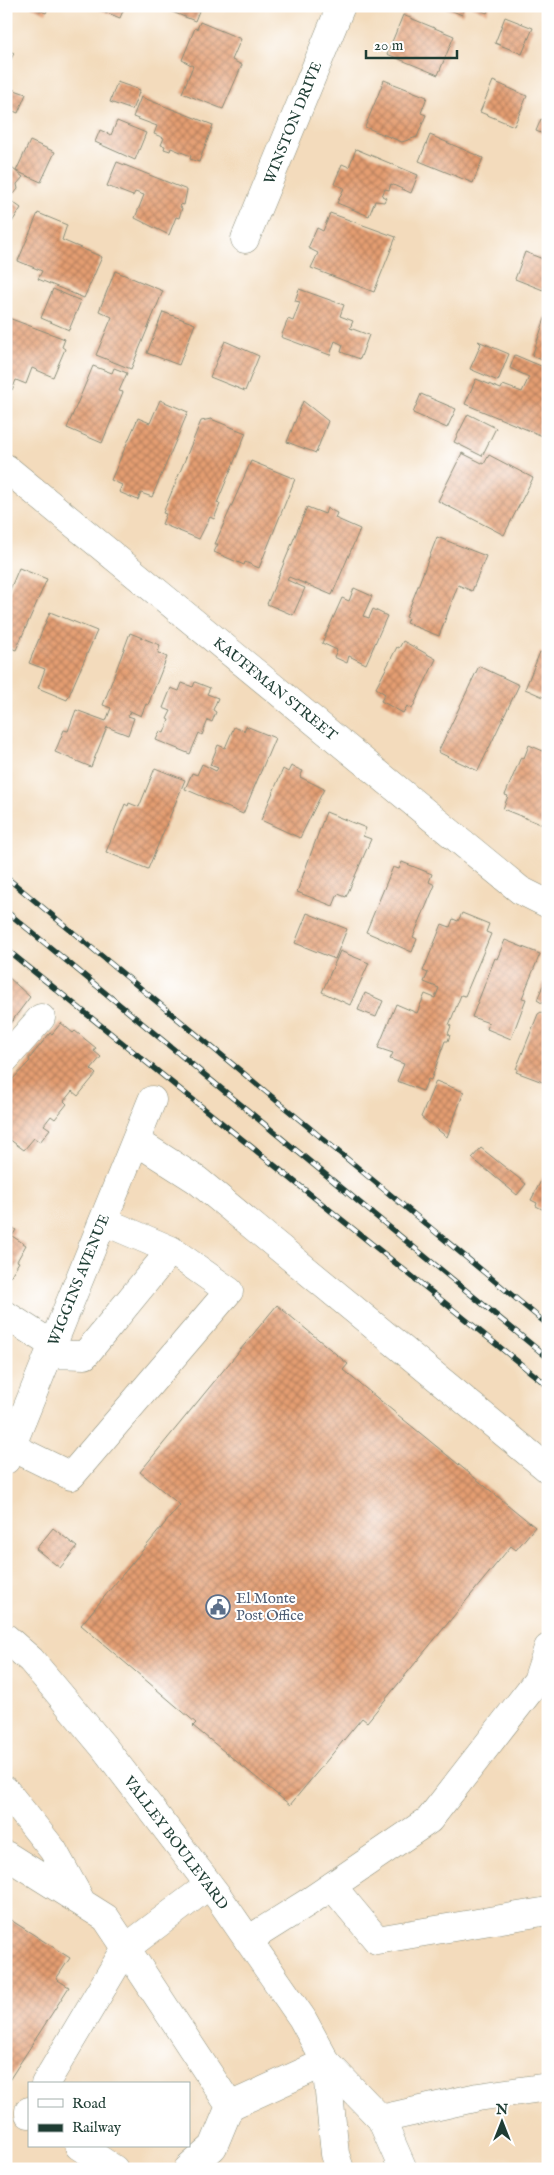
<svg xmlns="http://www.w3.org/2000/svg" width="554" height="2175" font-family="'IM FELL English',serif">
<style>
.building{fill:url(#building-cross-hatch)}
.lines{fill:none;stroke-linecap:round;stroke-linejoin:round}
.minor-casing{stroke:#898c78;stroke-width:29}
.major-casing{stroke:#898c78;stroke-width:29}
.minor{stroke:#fff;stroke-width:28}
.major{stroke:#fff;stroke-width:28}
.rail-casing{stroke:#1f3d34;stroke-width:5.5}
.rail{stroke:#fff;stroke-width:4;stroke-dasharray:11;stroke-linecap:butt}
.labels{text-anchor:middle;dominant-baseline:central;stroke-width:4;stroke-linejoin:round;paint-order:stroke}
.street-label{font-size:15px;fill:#1f3d34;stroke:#fff}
.service-label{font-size:15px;fill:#4e5e75;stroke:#fff;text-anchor:start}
</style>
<defs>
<pattern id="building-cross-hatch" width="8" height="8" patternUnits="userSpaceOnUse" patternTransform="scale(1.25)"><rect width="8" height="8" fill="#e49d71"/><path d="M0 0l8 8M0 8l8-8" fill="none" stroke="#b8815e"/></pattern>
</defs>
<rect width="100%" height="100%" fill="#fff"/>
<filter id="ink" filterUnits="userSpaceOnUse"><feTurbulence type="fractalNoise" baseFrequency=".02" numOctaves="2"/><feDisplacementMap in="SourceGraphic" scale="10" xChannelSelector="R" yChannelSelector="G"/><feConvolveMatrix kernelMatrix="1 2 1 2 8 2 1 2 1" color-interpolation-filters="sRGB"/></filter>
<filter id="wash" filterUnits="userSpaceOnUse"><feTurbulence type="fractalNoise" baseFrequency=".0096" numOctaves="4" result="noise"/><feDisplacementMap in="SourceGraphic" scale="20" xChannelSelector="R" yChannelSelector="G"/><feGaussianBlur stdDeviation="1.12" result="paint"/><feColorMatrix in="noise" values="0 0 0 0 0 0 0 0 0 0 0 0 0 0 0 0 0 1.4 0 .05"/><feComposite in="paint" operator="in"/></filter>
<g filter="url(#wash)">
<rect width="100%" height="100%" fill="#f3dbbc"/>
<g id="blocks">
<path class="building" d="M30,6h19l-3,7z
M90,6h35l-5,12z
M166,6h35l-6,15 -25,-10z
M441,6h24l-3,9z
M470,6h20l-3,7z
M403,15l51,21 -16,39 -51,-21z
M505,17l28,11 -11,26 -27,-11z
M200,22l41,17 -9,21 10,5 -19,44 -41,-16 11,-27 -11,-6 13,-32 2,1z
M6,49l8,4 -8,16z
M384,80l43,17 -6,16 5,2 -9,22 -15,5 -37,-15z
M493,81l34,15 -13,30 -34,-14z
M117,82l23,8 -8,20 -22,-8z
M6,87l20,7 -8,19 -12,-5z
M141,97l72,28 -14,37 -9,-3 1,-3 -20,-8 -1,3 -6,-2 1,-3 -4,-1 3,-7 -10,-4 3,-8 -24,-9z
M541,119l7,3v14l-12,-5z
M117,121l29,12 -11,27 -40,-18 5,-12 11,5z
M430,135l53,23 -10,25 -54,-22z
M30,141l25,11 -14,30 -25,-11z
M356,149l62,26 -7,18 -20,-9 -2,6 -4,-1 -3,7 4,2 -2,4 -9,-1 -6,15 -32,-13 7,-15 -10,-4 8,-20 7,3z
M6,160l4,3 -2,2 15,12 -6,7 1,5 -4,5 -3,-3 -4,7 14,10 -11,17 -4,-3z
M117,162l70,28 -3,15 -3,-1 -1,3 2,1 -3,10 -3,-1 -7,18 -34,-17 9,-23 -9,-3 -2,4 -26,-10z
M38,213l29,12 -5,15 40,17 -18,41 -46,-19 4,-8 -24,-10z
M330,213l66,24 -22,55 -63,-24 7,-15 -10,-5 9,-20 6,3z
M525,252l23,9v15l-5,14 -28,-11z
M115,271l48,20 -32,78 -35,-14 16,-38 -13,-6z
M53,289l28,12 -12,29 -28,-12z
M299,289l45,16 -4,11 13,5 -3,7 19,7 -9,24 -19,-7 2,-7 -8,-4 -5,14 -49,-18 7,-18 5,2 7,-19 -5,-1z
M548,310v52l-16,-6z
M163,312l32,12 -16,41 -32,-12z
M6,317l59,22 -3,8 3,2 -12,28 -21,-9 -6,16 -10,-4 -4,10 -6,-3z
M225,341l34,15 -14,35 -35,-14z
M478,341l31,13 -11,27 -28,-12 11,-25z
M515,355l33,14v61l-3,7 -80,-33 11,-25 25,10 2,-4 19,7 7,-15 -19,-9z
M93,366l19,7 2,-5 13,5 -8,18 4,1 -21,51 -35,-15z
M421,394l35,15 -9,19 -34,-15z
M160,400l28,12 -36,85 -11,-4 -3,7 -19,-8 3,-7 -11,-5 27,-62 12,5z
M303,401l25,20 -12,32 -29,-11z
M468,414l28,14 -14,28 -28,-14z
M211,419l35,14 -29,70 3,1 -6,15 -4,-2 -11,22 -37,-15 4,-10 -3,-1 38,-92z
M462,453l22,11 5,-9 44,23 -29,57 -66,-34z
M251,461l44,18 -36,89 -14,-6 -1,3 -30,-13 4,-8h-3z
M307,507l18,7 2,-6 10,5 -2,5 25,11 -28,66 -43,-18 -2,3 18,8 -12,27 -26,-11z
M437,537l49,19 -14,35 -14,-6 -19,51 -33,-13 2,-5 -2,-1z
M19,568l28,11 -31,71 -10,-4v-47z
M354,588l18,8 -9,20 6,2 4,-9 14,7 -21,48 -17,-8 -2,7 -13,-6 3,-7 -15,-7 20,-45 7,3z
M50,612l47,19 -30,69 -29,-12 7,-19 -16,-6z
M130,633l30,12 -2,8 9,4 -19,48 -2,-1 -5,12 -11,-5 -2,5 6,2 -6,17 -21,-8 -16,40 -36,-15 9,-22 4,1 8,-21 30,11 5,-13 -8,-3z
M403,641l33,18 -24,50 -5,-3 -4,7 -22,-12 4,-7 -9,-6 21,-41 2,1z
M540,652l8,4v43l-23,-10z
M479,666l40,19 -41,86 -40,-19z
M195,682l15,6 -3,6 11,4 -5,12 3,2 -4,10 -4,-2 -6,15 -3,-2 -9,21 -34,-14 4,-9 4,2 5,-13 -2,-1 4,-8 -8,-3 8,-20 8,3 3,-8 11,4z
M246,726l29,12 -32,76 -58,-25 7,-16 5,2 5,-11 14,7 2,-3 -8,-3 8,-20 7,3 9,-21 10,4z
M548,739v88l-45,-18 5,-13 -3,-1 16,-38 3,1 5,-13 14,6z
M291,766l12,5 -3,6 24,12 -24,49 -39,-18 22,-51 5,3z
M155,768l30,12 -37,89 -42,-17 19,-48 3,2 1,-3 10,4z
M326,812l40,16 -3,8 8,3 -25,58 -8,-3 -5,12 -36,-14z
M402,862l30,12 -3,8 6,3 -22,52 4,2 -5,13 -46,-20 27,-65 6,2z
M307,913l40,16 -12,30 -40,-16z
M462,913l27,11 -3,8 5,2 -26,62 -4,-1 -12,30 2,1 -3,8 2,1 -2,6h-3l-14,39 -3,-1 -5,12 -26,-10 7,-17 -14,-5 3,-6 -15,-5 18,-44 21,9 8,-19 10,4 4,-10 -15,-6 4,-9 -5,-2 19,-47 8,3 3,-8 5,2z
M505,940l35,14 -18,44 4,1 -15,40 -24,-10 2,-6 -17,-6 23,-59 2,1z
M340,951l29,12 -19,42 -28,-13z
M548,973v34l-11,-7z
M6,975l24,22 -24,32z
M365,993l18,8 -7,16 -18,-7z
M541,1012l7,3v69l-32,-12 2,-3h-2l22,-55z
M61,1023l12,10 2,-2 21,17 -2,3 7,6 -10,12 5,5 -18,22 -6,-5 -8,10 3,3 -12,15 -4,-3 -7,9 6,4 -10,13 -6,-4 -10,12 -15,-11 -3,2v-52l5,-6 -1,-1 20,-21 -1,-2 21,-26 2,1z
M436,1081l28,11 -17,45 -26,-20z
M481,1148l45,36 -9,11 -45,-37z
M543,1177l5,2v33l-12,-6 1,-3 -6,-3z
M6,1223l10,7 -4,6 14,9 -9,16 2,1 -9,15 -4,-2z
M277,1305l71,59 -5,6 192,157 -19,23 -5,-4 -144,176 -5,-4 -72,87 -97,-79 3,-3 -115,-98 99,-120 -40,-33z
M53,1528l24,19 -17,21 -24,-19z
M6,1917l64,41 -14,21 13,8 -63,98z"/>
</g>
</g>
<g filter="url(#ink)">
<use href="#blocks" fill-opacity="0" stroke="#898c78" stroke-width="1"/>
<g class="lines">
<g class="minor-casing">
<path id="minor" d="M245,239l96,-233
M6,468l514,422 28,14
M6,1058l35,-40
M136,1141l61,39 351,289
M6,1315l47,30
M49,1354l36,1 86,-105
M12,1447l59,29 158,-185 -58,-41 -68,-29
M6,1460l146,-360
M6,1791l47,59 28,51
M6,1855l100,63 20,30 -81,136
M209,1885l-83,63 104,158
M332,1886l45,54 171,-29
M248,1940l59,-37 122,-83 108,-139 11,-33
M29,2111v3
M381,2119l97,-22 70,-10
M79,2146l35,23
M188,2169l25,-22 17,-41 96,-44"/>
</g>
<g class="major-casing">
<path id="major" d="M6,1638l25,22 72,86 114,149 85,123 24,44 55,57 22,50
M326,2062l9,92 5,15"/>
</g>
<use href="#minor" class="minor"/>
<use href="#major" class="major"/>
<g class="rail-casing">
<path id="rail" d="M6,877l542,448
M6,911l542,447
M6,949l542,437"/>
</g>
<use href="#rail" class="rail"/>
</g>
</g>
<defs>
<g id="civic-ring" transform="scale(1.25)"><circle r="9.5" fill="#fff" stroke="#5c6f8a" stroke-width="1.5"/><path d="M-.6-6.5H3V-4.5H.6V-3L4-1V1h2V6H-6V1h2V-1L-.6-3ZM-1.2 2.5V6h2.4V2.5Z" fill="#5c6f8a"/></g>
</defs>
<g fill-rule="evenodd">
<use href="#civic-ring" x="218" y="1607"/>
</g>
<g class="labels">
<g class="street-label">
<text transform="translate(293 123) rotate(-68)">WINSTON DRIVE</text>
<text transform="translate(275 689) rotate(39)">KAUFFMAN STREET</text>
<text transform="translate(79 1280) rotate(-68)">WIGGINS AVENUE</text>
<text transform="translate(176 1843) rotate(53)">VALLEY BOULEVARD</text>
</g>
<g class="service-label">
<text x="236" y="1598">El Monte<tspan x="236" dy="17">Post Office</tspan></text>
</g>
</g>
<rect width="554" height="2175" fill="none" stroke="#fff" stroke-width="25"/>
<rect x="28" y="2082" width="162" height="65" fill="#ffffff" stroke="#a5b1ae"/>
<rect x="38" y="2099" width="25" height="8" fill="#ffffff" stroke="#a5b1ae"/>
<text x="72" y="2108" font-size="15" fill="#1f3d34">Road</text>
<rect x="38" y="2124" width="25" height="8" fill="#1f3d34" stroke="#a5b1ae"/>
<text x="72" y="2132" font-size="15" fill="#1f3d34">Railway</text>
<g transform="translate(502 2122)" stroke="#ffffff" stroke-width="4" paint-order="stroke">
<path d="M0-4L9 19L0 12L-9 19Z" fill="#1f3d34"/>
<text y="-8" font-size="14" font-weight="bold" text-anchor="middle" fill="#1f3d34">N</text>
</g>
<path d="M366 50v8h91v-8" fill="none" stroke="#1f3d34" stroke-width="2.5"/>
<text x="374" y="50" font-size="15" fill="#1f3d34" stroke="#ffffff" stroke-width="4" paint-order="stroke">20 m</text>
</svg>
